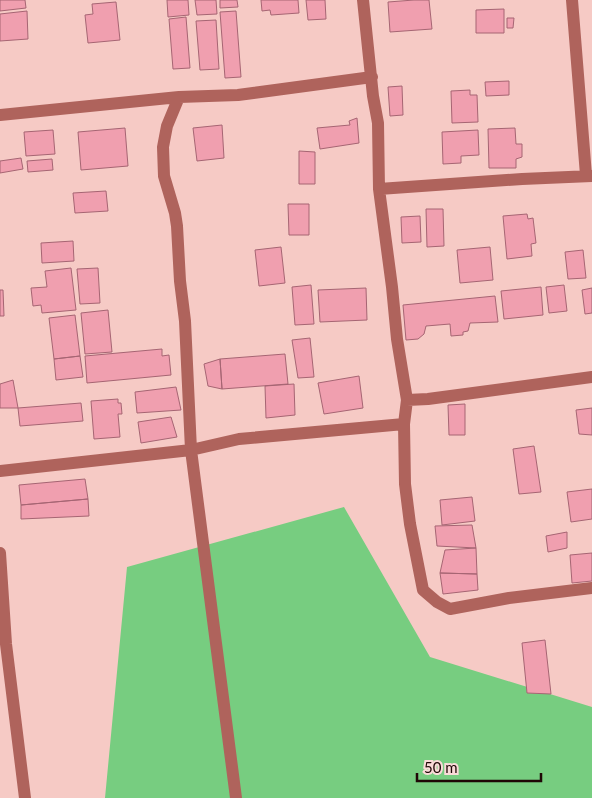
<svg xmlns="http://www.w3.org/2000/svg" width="592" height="798" font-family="Lato,sans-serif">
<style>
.green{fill:#77cd80}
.building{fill:#f09faf;stroke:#a66573}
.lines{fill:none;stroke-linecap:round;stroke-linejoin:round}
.minor{stroke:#af635c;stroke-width:12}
</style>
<rect width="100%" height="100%" fill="#f6cac5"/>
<path class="green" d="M344,507l86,150 162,50v91h-487l22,-231z"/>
<path class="building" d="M0,0h25l1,8 -26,3z
M167,0h21l1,15 -21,2z
M195,0h21l1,14 -20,1z
M220,0h17l1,7 -18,1z
M261,0h37l1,13 -28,2 -1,-5 -8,1z
M306,0h19l1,19 -18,1z
M414,0h15l3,29 -42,3 -2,-30z
M116,2l4,38 -32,3 -3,-28 8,-1 -1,-10z
M504,9v24h-28v-23z
M27,11l1,28 -28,2v-27z
M236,11l5,66 -16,1 -5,-66z
M186,17l4,51 -17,1 -4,-50z
M507,18h7l-1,10h-6z
M216,20l3,49 -19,1 -4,-49z
M509,81v14l-23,1 -1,-14z
M402,86l1,29 -13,1 -2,-29z
M470,90v5h7l1,27 -26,1 -1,-32z
M357,118l2,25 -39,6 -3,-21 33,-3 -1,-4z
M222,125l2,33 -27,3 -4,-33z
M125,128l3,38 -47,4 -3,-38z
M515,128l1,16h6v13l-6,2v9h-27l-1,-39z
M53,130l2,24 -29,2 -2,-24z
M478,130l1,25 -18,1v7l-18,1 -1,-32z
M299,151l16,1v32h-16z
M21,158l2,11 -23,4v-12z
M52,159l1,11 -25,2 -1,-11z
M106,191l2,20 -33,2 -2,-20z
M288,204h21v31h-20z
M426,209h17l1,37 -17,1z
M527,214l1,5 5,-1 3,25 -5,1 1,12 -25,3 -4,-43z
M420,216l1,26 -19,1 -1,-26z
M73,241l1,20 -32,2 -1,-20z
M281,247l4,36 -26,3 -4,-36z
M490,247l3,33 -33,3 -3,-33z
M583,250l3,28 -18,1 -3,-27z
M71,268l5,42 -34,3 -1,-8 -8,1 -2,-18 16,-1 -2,-16z
M98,268l2,35 -20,1 -3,-35z
M311,285l3,39 -19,1 -3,-38z
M564,285l3,26 -18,2 -3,-26z
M541,287l2,28 -39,4 -3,-28z
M366,288l1,32 -47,2 -2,-32z
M592,288v25l-7,1 -3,-24z
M0,290h3l1,26h-4z
M495,296l3,26 -28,1 -2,8 -5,1v3l-12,1 -1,-12 -24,2 -2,8 -6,5 -12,1 -3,-35z
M108,310l4,42 -27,2 -4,-41z
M75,315l5,41 -26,3 -5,-41z
M310,338l4,39 -16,1 -6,-38z
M162,349v7l7,-1 2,20 -84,8 -2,-27z
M285,354l3,30 -66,5 -2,-30z
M80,356l3,21 -27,3 -2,-21z
M220,359l2,30 -14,-3 -4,-22z
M359,376l4,32 -39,6 -6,-31z
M13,380l5,28h-18v-24z
M294,384l1,31 -29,3 -1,-32z
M176,387l5,23 -44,3 -2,-21z
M118,399v4h3l1,11h-4l2,23 -26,2 -3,-38z
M81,403l2,18 -63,5 -2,-18z
M465,404v31h-16l-1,-30z
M592,408v27l-13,-1 -3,-24z
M171,417l6,20 -36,6 -3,-21z
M534,446l7,46 -22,2 -6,-45z
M85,479l3,20 -67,6 -2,-20z
M592,489v30l-21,3 -4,-30z
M472,497l3,24 -33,4 -2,-25z
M88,499l1,17 -68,3v-14z
M472,525l4,23 -39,-2 -2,-20z
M567,532v16l-19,4 -2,-16z
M476,548l1,26 -37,-1 5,-23z
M592,553v28l-20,2 -2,-28z
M440,573l37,1 1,16 -35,4z
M545,640l6,54 -24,-1 -5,-50z"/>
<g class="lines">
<path class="minor" d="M363,0l10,96 5,27 1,66 143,-10 70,-3
M572,0l14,175
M179,97l-12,29 -4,21 1,29 11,37 2,13 3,55 5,40 6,129 45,348
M0,115l179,-18 59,-2 134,-18
M379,189l13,98 5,52 10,61 -3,24 1,60 5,40 13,66 14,12 13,7 59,-11 83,-10
M407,400l21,-1 164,-22
M0,471l191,-21 48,-11 165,-15
M0,553l6,91 19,154"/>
</g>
<path d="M417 773v8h124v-8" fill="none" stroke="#1f0706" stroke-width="2.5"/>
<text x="424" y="773" font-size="15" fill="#1f0706" stroke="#fadbd8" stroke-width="4" paint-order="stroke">50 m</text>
</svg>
